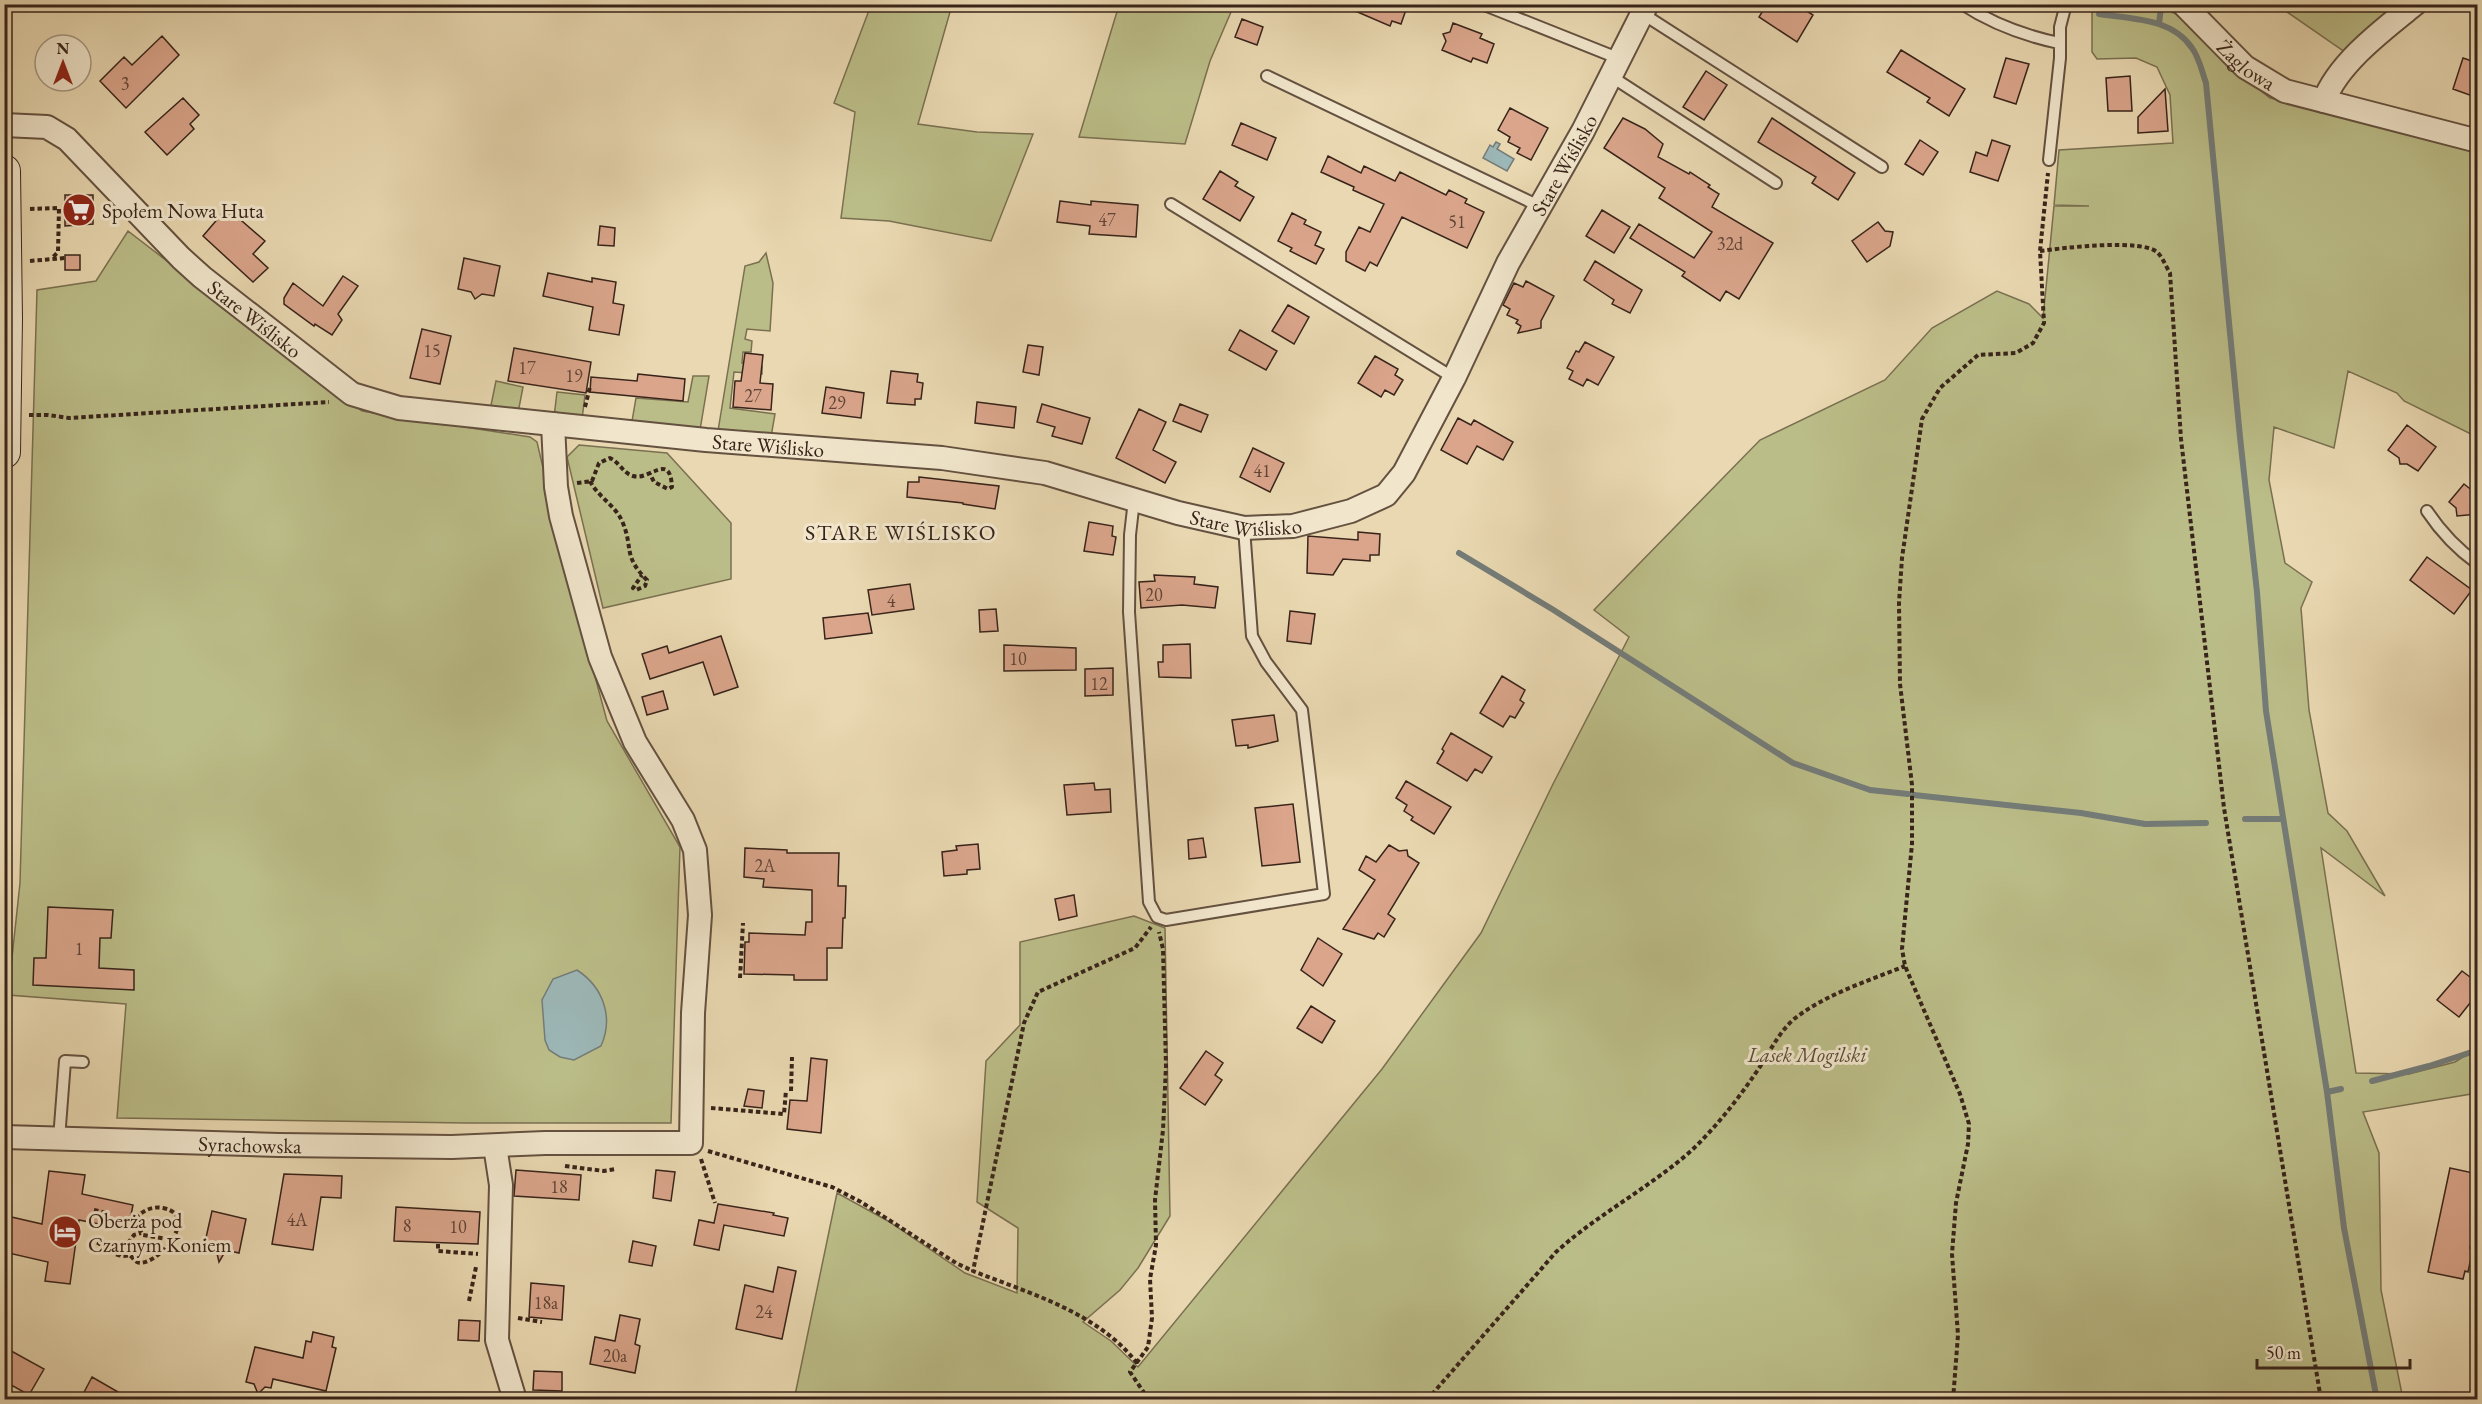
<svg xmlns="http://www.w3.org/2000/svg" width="2482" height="1404" font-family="'EB Garamond',serif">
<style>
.green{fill:#bbbd88;stroke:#7a7051;stroke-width:1.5}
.water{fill:#9cb7b7;stroke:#747c78;stroke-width:1.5}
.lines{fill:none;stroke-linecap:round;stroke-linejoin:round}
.stream{stroke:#747c78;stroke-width:6}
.building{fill:#daa58b;stroke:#38241a;stroke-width:1.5}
.lane-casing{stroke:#645140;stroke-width:14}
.street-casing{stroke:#645140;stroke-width:26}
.secondary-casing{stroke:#38241a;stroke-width:34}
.path{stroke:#38241a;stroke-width:4;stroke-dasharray:4.5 3;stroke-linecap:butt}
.lane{stroke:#f1e6cc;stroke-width:10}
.street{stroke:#f1e6cc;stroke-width:22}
.secondary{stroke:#f1e6cc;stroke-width:32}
.labels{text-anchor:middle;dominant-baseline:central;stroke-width:6;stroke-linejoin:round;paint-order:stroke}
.number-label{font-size:18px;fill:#604436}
.street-label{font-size:21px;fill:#38241a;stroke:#f1e6cc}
.poi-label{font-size:21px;fill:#38241a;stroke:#f1e6cc;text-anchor:start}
.park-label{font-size:21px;font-style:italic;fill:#594a36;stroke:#f1e6cc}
.neighbourhood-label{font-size:22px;letter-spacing:1.5px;fill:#38241a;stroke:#f1e6cc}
</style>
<rect width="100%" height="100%" fill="#e9d8b1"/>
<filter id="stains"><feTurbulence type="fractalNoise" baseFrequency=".00333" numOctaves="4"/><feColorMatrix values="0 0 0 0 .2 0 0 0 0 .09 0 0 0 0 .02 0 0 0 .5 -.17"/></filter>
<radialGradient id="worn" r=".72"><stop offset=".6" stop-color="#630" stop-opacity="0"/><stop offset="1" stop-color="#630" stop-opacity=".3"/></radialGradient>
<path class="green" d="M871,5h81l-34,119 59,8 56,2 -42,107 -102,-20 -48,-3 14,-106 -21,-9z
M1119,5h115l-24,56 -25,83 -106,-7z
M2092,5h65l19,9 12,7 36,40 46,37 45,9 55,18 107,23v289l-73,-36 -7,-8 -49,-22 -14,77 -60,-21 -5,53 16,83 27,19 -11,26 8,102 19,103 19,18 38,65 -64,-48 35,225 53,1 46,-12 22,-14v45l-114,19 16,41 2,137 22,109 -1609,1 43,-207 51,28 77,52 52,20 1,-65 -41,-26 9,-141 34,-36v-83l114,-26 31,12 5,288 -32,52 -18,22 -37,32 28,19 27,26 244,-298 99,-136 72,-149 76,-147 -35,-27 166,-170 125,-60 47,-52 65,-37 32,13 14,14 11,-112h35l-35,-1 5,-55 114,-7 -3,-48 -13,-28 -21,-9 -39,1 -5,-7z
M2277,5h127l-59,47z
M128,231l234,180 168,26 7,5 34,146 36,133 73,126 -9,276h-204l-350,-5 9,-114 -118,-9 12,-112 17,-593 59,-9z
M766,253l7,30 -3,48 -23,-2 -2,10 7,2 -1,11h-8l-1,11 20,3v8l-28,-2 -4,36 45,6 -4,23 -53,-6 27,-165 14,-4z
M693,376h16l-9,54 -68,-9 4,-23 52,4z
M496,381l27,6 -5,26 -28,-3z
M557,392l28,3 -3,24 -28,-2z
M579,445l88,8 64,70v56l-128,29 -36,-151z"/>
<path class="water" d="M1496,142l4,2 -3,5 17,10 -7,12 -24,-13 7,-13 3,2z
M577,970c26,17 37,47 24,76l-27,14 -14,-3 -11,-7 -4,-10 -3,-40 11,-21z"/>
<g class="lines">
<path class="stream" d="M2028,4l25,4
M2099,14c33,5 73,4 93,34 7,9 10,24 14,35l34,354 17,155 9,119 61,381 17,136 33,172
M2159,24l2,-17
M1459,553l93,56 241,154 77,27 38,4
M1914,795l167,18 64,11 61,-1
M2245,819h38
M2372,1081l57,-15 49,-16
M2327,1092l14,-3"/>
</g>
<path class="building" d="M1339,4h69l-7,20 -9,-3 -2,5z
M1767,4h29l17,11 -16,27 -38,-25z
M1242,19l21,8 -6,18 -22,-8z
M1453,23l29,11 -2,4 14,6 -7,19 -14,-5 -2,4 -29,-12 4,-9 -3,-7 7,-2z
M162,36l17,19 -53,53 -26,-27 24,-24 8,8z
M1901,50l64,39 -16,27 -22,-14 3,-4 -43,-26z
M2006,58l23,6 -13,40 -22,-7z
M2463,58l15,5v35l-25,-9z
M1706,71l21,14 -23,35 -21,-13z
M2130,76l2,35h-24l-2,-33z
M2165,89l3,42 -30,2v-16z
M183,98l16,17 -9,9 4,5 -27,26 -22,-23z
M1510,108l38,20 -17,32 -14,-7 3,-5 -12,-6 2,-5 -12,-7z
M1623,118l22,11 18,15 -5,13 31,17 1,-2 20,13 -2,2 11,7 -7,13 61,36 -34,56 -13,-8 -6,10 -38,-25 3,-4 -55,-34 9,-14 55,34 18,-26 -53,-34 6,-10 -61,-40z
M1772,118l83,55 -17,27 -26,-17 4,-6 -58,-35z
M1241,123l35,15 -9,22 -35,-15z
M1920,140l18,12 -15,23 -18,-11z
M1992,140l18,6 -12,35 -28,-9 6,-20 11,4z
M1328,156l33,17 3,-7 31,15 5,-9 46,23 3,-5 18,9 -2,4 19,9 -17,36 -65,-31 -25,49 -7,-4 -5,9 -19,-10v-9l13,-25 11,5 14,-28 -31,-14 1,-3 -33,-15z
M1220,171l18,11 -3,4 19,11 -14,24 -37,-22z
M65,195h28v29l-28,2z
M1060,201l31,4v-4l47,4 -2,32 -47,-3 1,-8 -33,-4z
M227,208l38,33 -12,13 15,14 -15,14 -50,-46z
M1602,210l28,17 -16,26 -28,-17z
M1292,213l14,7 -2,4 17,8 -6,13 9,4 -8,15 -26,-13 2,-3 -14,-7z
M1878,222l7,9 8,1 -3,14 -23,16 -15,-21z
M600,226l15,2 -1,18 -16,-1z
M65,255h15v15h-15z
M464,258l36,8 -6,30 -12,-2 -7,5 -4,-7 -13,-3z
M1595,261l47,29 -12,23 -18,-9 2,-4 -30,-20z
M548,273l44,9v-4l24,4 -3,21 11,2 -5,30 -30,-5 4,-23 -50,-11z
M343,276l15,10 -20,28 4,6 -10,15 -17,-11 -1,2 -30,-22v-6l9,-15 30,23z
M1526,281l28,15 -13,25v7l-23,5 3,-7 -5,-3 2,-3 -11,-5 3,-6 -7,-4 11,-22 9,4z
M1288,305l21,12 -15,27 -22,-13z
M422,329l29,7 -11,48 -30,-6z
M1240,330l37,21 -11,19 -37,-20z
M1585,342l29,15 -16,28 -11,-6 -4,7 -14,-7 4,-8 -6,-3 9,-17 3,1z
M1028,345l15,2 -4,28 -16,-3z
M514,348l77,14 -5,31 -78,-12z
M745,353l18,2 -3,28 13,1 -2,26 -38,-3 2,-26h6z
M1375,356l23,13 -3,6 8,5 -9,15 -9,-5 -4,7 -23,-14z
M891,371l27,3 -1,8 6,1 -2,16h-6v6l-28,-2z
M638,374l47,5 -2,22 -93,-9 1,-15 46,4z
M826,387l38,6 -3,25 -39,-5z
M977,402l39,5 -2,21 -39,-5z
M1042,404l48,14 -8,26 -30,-8 3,-9 -18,-5z
M1180,404l28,11 -7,17 -28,-11z
M1139,409l27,13 -13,28 23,12 -11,21 -49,-25z
M1458,418l13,7 3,-5 39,22 -10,18 -26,-14 -10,18 -26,-14z
M2407,425l29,22 -18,24 -11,-7h-7l-1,-6 -11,-8z
M1253,448l31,15 -14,29 -30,-15z
M919,477l80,9 -4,23 -32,-5v-1l-56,-6 1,-15h11z
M2464,484l14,11v19l-21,2 -1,-8 -7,-6z
M1089,522l24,4 -1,10 4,1 -3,18 -29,-4z
M1358,532l22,2 -1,21h-9v6l-27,-2 -10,16 -26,-2 1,-37 50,4z
M2427,557l45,33 -18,24 -44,-34z
M1154,575l41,2 -1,7 24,3 -3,21 -33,-3 -41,3 -2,-26 16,-1z
M910,584l4,25 -42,6 -4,-25z
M996,609l2,22 -18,1 -1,-22z
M1290,611l25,3 -4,30 -24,-3z
M868,613l4,20 -47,6 -2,-21z
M721,636l17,51 -24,8 -11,-33 -53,17 -8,-25 25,-8 2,7z
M1190,644l1,34 -32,-1 -1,-15h5v-17z
M1004,645l72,3v22l-72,1z
M1113,668v27l-28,1v-27z
M1502,676l23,14 -5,10 4,3 -9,15 -5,-2 -7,11 -23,-14z
M663,691l5,18 -21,6 -5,-18z
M1274,715l4,26 -30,7v-3l-12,1 -4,-26z
M1451,733l41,24 -10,16 -7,-4 -8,12 -30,-18 7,-12 -2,-2z
M1406,781l45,26 -17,27 -23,-14 2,-3 -9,-6 3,-6 -11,-7z
M1094,783l1,7 15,-1 1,23 -44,3 -3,-30z
M1293,804l7,58 -38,4 -7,-58z
M1203,838l3,19 -17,2 -1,-19z
M978,844l2,25 -13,1v4l-23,2 -2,-24 15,-2 -1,-4z
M1389,845l10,6 8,-1 1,6 11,7 -31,51 7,5 -11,18 -6,-4 -4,6 -31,-10 32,-49 -16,-10 7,-14 10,6z
M745,848l42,2v3h52l-1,33h8l-1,32h-2l-1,30h-15v32h-33v-5l-50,-1 1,-32h4v-9l56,2 1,-13h6v-32l-49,-3 1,-8 -20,-2z
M1074,895l3,21 -18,4 -4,-21z
M48,907l65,3 -2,28h-11l-1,30 35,2v20l-101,-5 1,-27h12z
M1318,938l24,16 -19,32 -22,-16z
M2462,971l16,12v10l-19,24 -22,-17z
M1311,1006l24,15 -13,22 -25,-15z
M1206,1051l17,12 -8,12 7,5 -17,25 -25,-17z
M811,1058l16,2 -6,73 -34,-4 3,-29 17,1z
M748,1089l16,2 -2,17 -18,-2z
M2450,1168l28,6v36l-8,38h3l-5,24 -3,-1 -2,8 -35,-7z
M516,1170l65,5 -2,25 -65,-4z
M656,1170l19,2 -4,29 -18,-3z
M49,1171l36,4 -3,19 51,11 -5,25 -49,-10 -9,64 -25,-3 3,-19 -44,-10 3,-36 35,8z
M284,1174l58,2 -1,22 -20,-1 -8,53 -41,-6z
M718,1204l56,9 -1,2 15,3 -4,18 -60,-11 -5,25 -25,-5 5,-25 15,3z
M396,1207l84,5 -2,32 -84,-3z
M212,1211l34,8 -7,34 -13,-3 -7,12 -4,-17 -10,-3z
M633,1241l23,5 -4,20 -23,-4z
M778,1267l18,4 -14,68 -46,-10 9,-44 28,7z
M531,1283l33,3 -2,34 -33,-3z
M620,1315l20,4 -5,25 5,2 -5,27 -45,-9 5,-27 20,4z
M459,1320l21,1 -1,20 -21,-1z
M313,1332l21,5 -2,10 4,1 -10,43 -53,-12 -2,9 -6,-1 -7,7 -4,-10 -8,-2 9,-35 48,11 3,-17 5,1z
M4,1347l40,22 -15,26 -25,-14z
M534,1371l28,1v19l-29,-1z
M92,1377l40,23h-52z"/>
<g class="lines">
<g class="lane-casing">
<path id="lane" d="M1482,4l138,55
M1962,4c29,19 64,32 97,39
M1643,14l239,153
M1267,76l274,131
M1612,77l164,106
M2049,160l11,-102v-31l6,-23
M1171,204l283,174
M1134,500l-4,35 -1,77 20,290 8,15 9,3 158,-26 -22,-184 -36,-48 -14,-26 -8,-108
M2427,511c14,21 30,38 51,53
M59,1139l6,-78 18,1"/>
</g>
<g class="street-casing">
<g id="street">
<path id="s1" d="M2183,4l62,63 40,24 193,50"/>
<path d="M2324,101c14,-38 60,-72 91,-97"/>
<path id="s2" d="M4,125l43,2 20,12 114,119 21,19 150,117 47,14 307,32 236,18 103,15 133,40 66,15 49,-2 58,-15 35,-16 18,-22 50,-95 54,-115 75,-132 64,-127"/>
<path id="s3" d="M4,1137l275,8 173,2 93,-4h146l2,-130 7,-98 -5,-65 -12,-30 -48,-78 -35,-85 -39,-141 -5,-29 -3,-63"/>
<path d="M495,1146l6,39 -4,155 18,60"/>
</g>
</g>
<g class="secondary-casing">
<path id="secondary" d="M4,171l2,147 -2,134"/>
</g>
<path class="path" d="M30,209l29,-1 -1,44 -6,6
M2040,251c22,-3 104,-13 118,2 5,5 8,14 12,20l11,166 43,369 97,592
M30,261l35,-3
M585,407l5,-20
M29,415h19l21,3 260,-16
M590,481c8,16 25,24 32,40 12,27 0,34 25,59l-2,6 -9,4 -3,-2 9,-13
M577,483l15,-2 7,-18 11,-5c10,5 13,15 23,18 17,5 37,-25 39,11l-4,2 -14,-7 -4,-8
M740,978l3,-55
M791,1091l1,-34
M711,1108l73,6 2,-24
M708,1151l124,36 29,15 95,61 17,8
M701,1159l14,44
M565,1166l39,5 12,-2
M94,1210l13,3
M131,1218l6,1
M90,1240c15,3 23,20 40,15 2,2 5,6 7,7 16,8 66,-46 26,-54 -10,-2 -19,2 -26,9l1,10 5,8 30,5
M438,1244v7l40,3
M119,1255l15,-20 7,-2
M469,1301l7,-34
M518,1318l24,4
M1137,1363c-40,-51 -106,-69 -164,-92l51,-248 14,-31 97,-44 16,-21
M1149,1400l-19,-28 18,-25 4,-29 -2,-39 6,-34 -1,-45 8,-70 3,-64 -3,-117 -4,-17
M1427,1400l129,-148c42,-38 93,-64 135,-101 24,-23 45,-49 64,-77 13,-18 22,-40 39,-55 32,-25 74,-38 111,-53
M1953,1400l5,-65 -6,-81 4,-51 12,-59 1,-20 -9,-30 -55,-128 -3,-17 10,-105v-59l-12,-101 -1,-81 3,-45 20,-139 18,-31 38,-33 38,-2 17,-10 11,-20 -4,-72 8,-78"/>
<use href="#lane" class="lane"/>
<use href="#street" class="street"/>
<use href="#secondary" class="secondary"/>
</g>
<defs>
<g id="supermarket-disc" transform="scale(1.725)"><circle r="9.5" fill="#8f2418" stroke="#f1e6cc"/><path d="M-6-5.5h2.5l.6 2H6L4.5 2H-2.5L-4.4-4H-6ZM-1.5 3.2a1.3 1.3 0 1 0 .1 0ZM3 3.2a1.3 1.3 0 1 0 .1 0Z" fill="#fff"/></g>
<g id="hotel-disc" transform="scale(1.725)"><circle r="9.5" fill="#8f2418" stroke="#f1e6cc"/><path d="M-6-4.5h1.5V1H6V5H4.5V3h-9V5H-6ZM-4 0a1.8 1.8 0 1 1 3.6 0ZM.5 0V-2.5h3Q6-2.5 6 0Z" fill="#fff"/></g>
</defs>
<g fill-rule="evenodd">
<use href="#supermarket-disc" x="79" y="210"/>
<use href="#hotel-disc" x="65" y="1232"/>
</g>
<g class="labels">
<g class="number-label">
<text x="125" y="83">3</text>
<text x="1107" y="219">47</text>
<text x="1457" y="221">51</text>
<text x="1730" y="243">32d</text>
<text x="432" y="350">15</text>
<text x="527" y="367">17</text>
<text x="574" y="375">19</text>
<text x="753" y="395">27</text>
<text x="837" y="402">29</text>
<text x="1262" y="470">41</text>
<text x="1154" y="594">20</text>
<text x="891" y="600">4</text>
<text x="1018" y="658">10</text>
<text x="1099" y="683">12</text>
<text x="765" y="865">2A</text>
<text x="79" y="948">1</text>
<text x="559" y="1186">18</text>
<text x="297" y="1219">4A</text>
<text x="407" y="1225">8</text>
<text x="458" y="1226">10</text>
<text x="546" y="1302">18a</text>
<text x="764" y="1311">24</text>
<text x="615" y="1355">20a</text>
</g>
<g class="street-label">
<text stroke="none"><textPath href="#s1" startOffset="88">Żaglowa</textPath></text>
<text stroke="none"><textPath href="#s2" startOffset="1878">Stare Wiślisko</textPath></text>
<text stroke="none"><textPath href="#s2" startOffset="327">Stare Wiślisko</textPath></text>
<text stroke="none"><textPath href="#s2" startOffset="870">Stare Wiślisko</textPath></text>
<text stroke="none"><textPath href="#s2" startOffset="1356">Stare Wiślisko</textPath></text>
<text stroke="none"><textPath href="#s3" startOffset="246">Syrachowska</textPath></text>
</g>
<g class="poi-label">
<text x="102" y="210">Społem Nowa Huta</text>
<text x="88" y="1220">Oberża pod<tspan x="88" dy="24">Czarnym Koniem</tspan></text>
</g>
<g class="park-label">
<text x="1807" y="1054">Lasek Mogilski</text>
</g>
<g class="neighbourhood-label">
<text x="901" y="532">STARE WIŚLISKO</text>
</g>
</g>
<rect width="2482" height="1404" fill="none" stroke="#e9d8b1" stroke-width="24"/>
<rect x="6" y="6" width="2470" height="1392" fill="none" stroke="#38241a" stroke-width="3"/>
<rect x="12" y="12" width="2458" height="1380" fill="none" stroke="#38241a" stroke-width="1.5"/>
<g transform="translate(63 63)"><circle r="28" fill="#f1e6cc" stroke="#a79885" stroke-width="1.5"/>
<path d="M0-4.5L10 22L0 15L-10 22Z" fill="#8f2418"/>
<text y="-9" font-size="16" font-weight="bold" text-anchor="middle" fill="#38241a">N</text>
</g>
<path d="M2257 1359v9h153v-9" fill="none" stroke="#38241a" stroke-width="3"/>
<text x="2266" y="1359" font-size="18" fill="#38241a" stroke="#f1e6cc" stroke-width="4.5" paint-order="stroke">50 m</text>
<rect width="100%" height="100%" filter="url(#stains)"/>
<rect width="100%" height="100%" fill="url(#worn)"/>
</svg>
